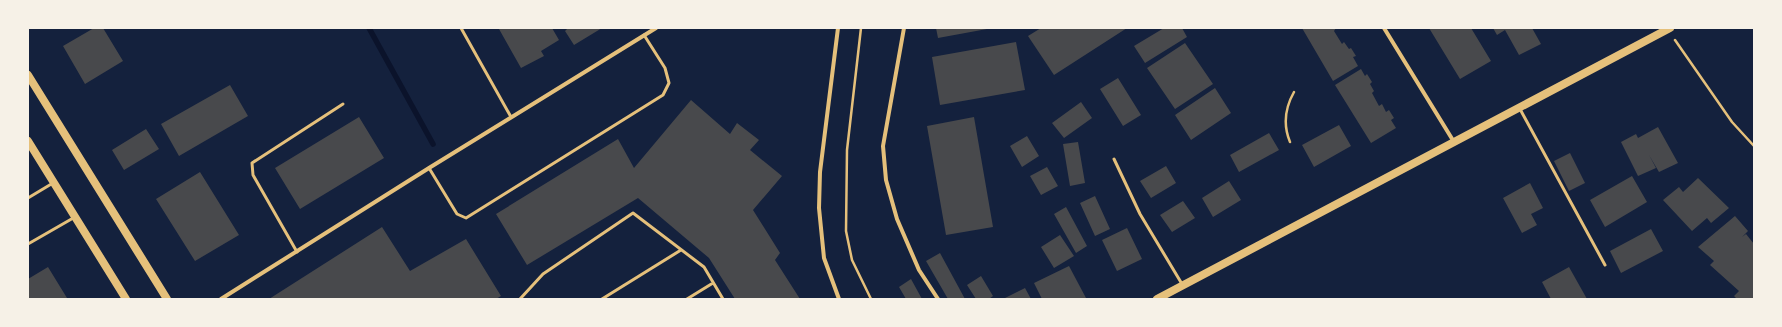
<svg xmlns="http://www.w3.org/2000/svg" width="1782" height="327" font-family="Montserrat,sans-serif">
<style>
.lines{fill:none;stroke-linecap:round;stroke-linejoin:round}
.stream{stroke:#0b132b;stroke-width:5.5}
.building{fill:#48494c}
.path{stroke:#e5c07b;stroke-width:2.5}
.service{stroke:#e5c07b;stroke-width:3}
.minor{stroke:#e5c07b;stroke-width:4}
.secondary{stroke:#e5c07b;stroke-width:8}
</style>
<rect width="100%" height="100%" fill="#14213d"/>
<g class="lines">
<path class="stream" d="M369,28l64,116"/>
</g>
<path class="building" d="M94,28h9l20,33 -38,23 -22,-38z
M501,28h51l7,12 -18,11 3,5 -23,12 -22,-39z
M568,28h34l-28,17 -9,-14z
M936,28h51v1l-49,9z
M1041,28h86l-73,47 -26,-39z
M1164,28h18l5,9 -42,26 -11,-17z
M1302,28h34l-2,3 8,13 2,-2 5,7 2,-1 5,8 -3,1 5,9 -25,15z
M1429,28h42l20,33 -31,18z
M1493,28h39l9,16 -22,11 -14,-25 -8,5z
M1016,42l9,48 -85,15 -8,-48z
M1185,43l28,41 -38,25 -28,-41z
M1361,69l4,7 2,-2 5,8 -2,2 4,7 -2,2 7,13 3,-2 4,8 3,-2 5,8 -3,2 5,8 -25,15 -36,-58z
M1118,78l23,37 -18,11 -23,-37z
M230,85l18,31 -69,40 -18,-32z
M1215,88l16,25 -40,27 -16,-25z
M691,100l39,34 7,-11 22,17 -9,10 32,26 -29,34 27,43 -5,7 25,39h-65l-26,-41 -71,-60 -111,67 -31,-51 122,-75 16,29z
M1081,102l11,16 -28,20 -12,-15z
M359,117l25,41 -84,51 -25,-41z
M974,117l19,110 -47,8 -19,-109z
M1339,125l12,21 -37,21 -12,-22z
M1658,127l20,36 -19,9 -10,-17 7,13 -18,8 -17,-34 15,-8 2,4z
M146,129l13,20 -35,21 -12,-20z
M1269,133l10,17 -40,22 -9,-17z
M1027,136l12,20 -17,11 -12,-21z
M1078,142l7,41 -15,3 -7,-42z
M1570,153l15,30 -16,8 -15,-30z
M1166,166l10,17 -25,15 -11,-17z
M1047,167l11,19 -17,9 -11,-19z
M200,172l39,63 -44,26 -39,-62z
M1632,176l15,26 -42,25 -15,-27z
M1698,178l31,30 -18,15 -4,-5 -15,13 -29,-31 16,-13 4,5z
M1229,181l12,19 -28,17 -11,-19z
M1530,183l13,25 -12,6 6,11 -15,8 -19,-35z
M1095,196l15,33 -15,7 -15,-33z
M1183,201l12,17 -23,14 -12,-17z
M1066,207l21,39 -11,7 -22,-39z
M1735,216l13,15 -6,6 4,-3 8,10v55h-17l-3,-3 5,-5 -29,-26 4,-4 -16,-14z
M382,227l28,44 56,-32 35,57 -5,3h-227z
M1127,228l15,31 -25,12 -15,-31z
M1651,229l12,22 -42,22 -11,-22z
M1060,235l14,21 -20,12 -13,-21z
M940,253l25,46h-17l-22,-38z
M1069,266l17,32 -44,1 -8,-16z
M48,267l19,31 -39,1v-20z
M1569,267l18,32h-36l-9,-17z
M981,276l12,20 -4,3h-13l-9,-14z
M911,279l11,20h-16l-7,-12z
M1025,288l6,11h-28z"/>
<g class="lines">
<path class="path" d="M861,28l-14,122 -1,81 6,29 19,39
M1675,40l57,82 22,24
M1290,142c-7,-17 -5,-34 4,-50"/>
<path class="service" d="M461,28l50,89
M1520,109l85,156
M1114,159l26,55 42,70
M429,168l28,46 9,4 197,-123 6,-12 -4,-15 -21,-33
M28,198l25,-15
M28,244l47,-27
M297,252l-44,-77 -1,-12 91,-59
M520,299l23,-25 90,-61 71,54 19,32
M602,299l79,-49
M687,299l26,-16"/>
<path class="minor" d="M838,28l-18,144 -1,36 5,50 15,41
M904,28l-21,118 3,34 11,39 22,51 19,29
M1384,28l70,114
M221,299l208,-131 227,-140"/>
<path class="secondary" d="M28,75l139,224
M28,141l98,158
M1157,299l513,-271"/>
</g>
<rect width="1782" height="327" fill="none" stroke="#f6f1e7" stroke-width="58"/>
</svg>
